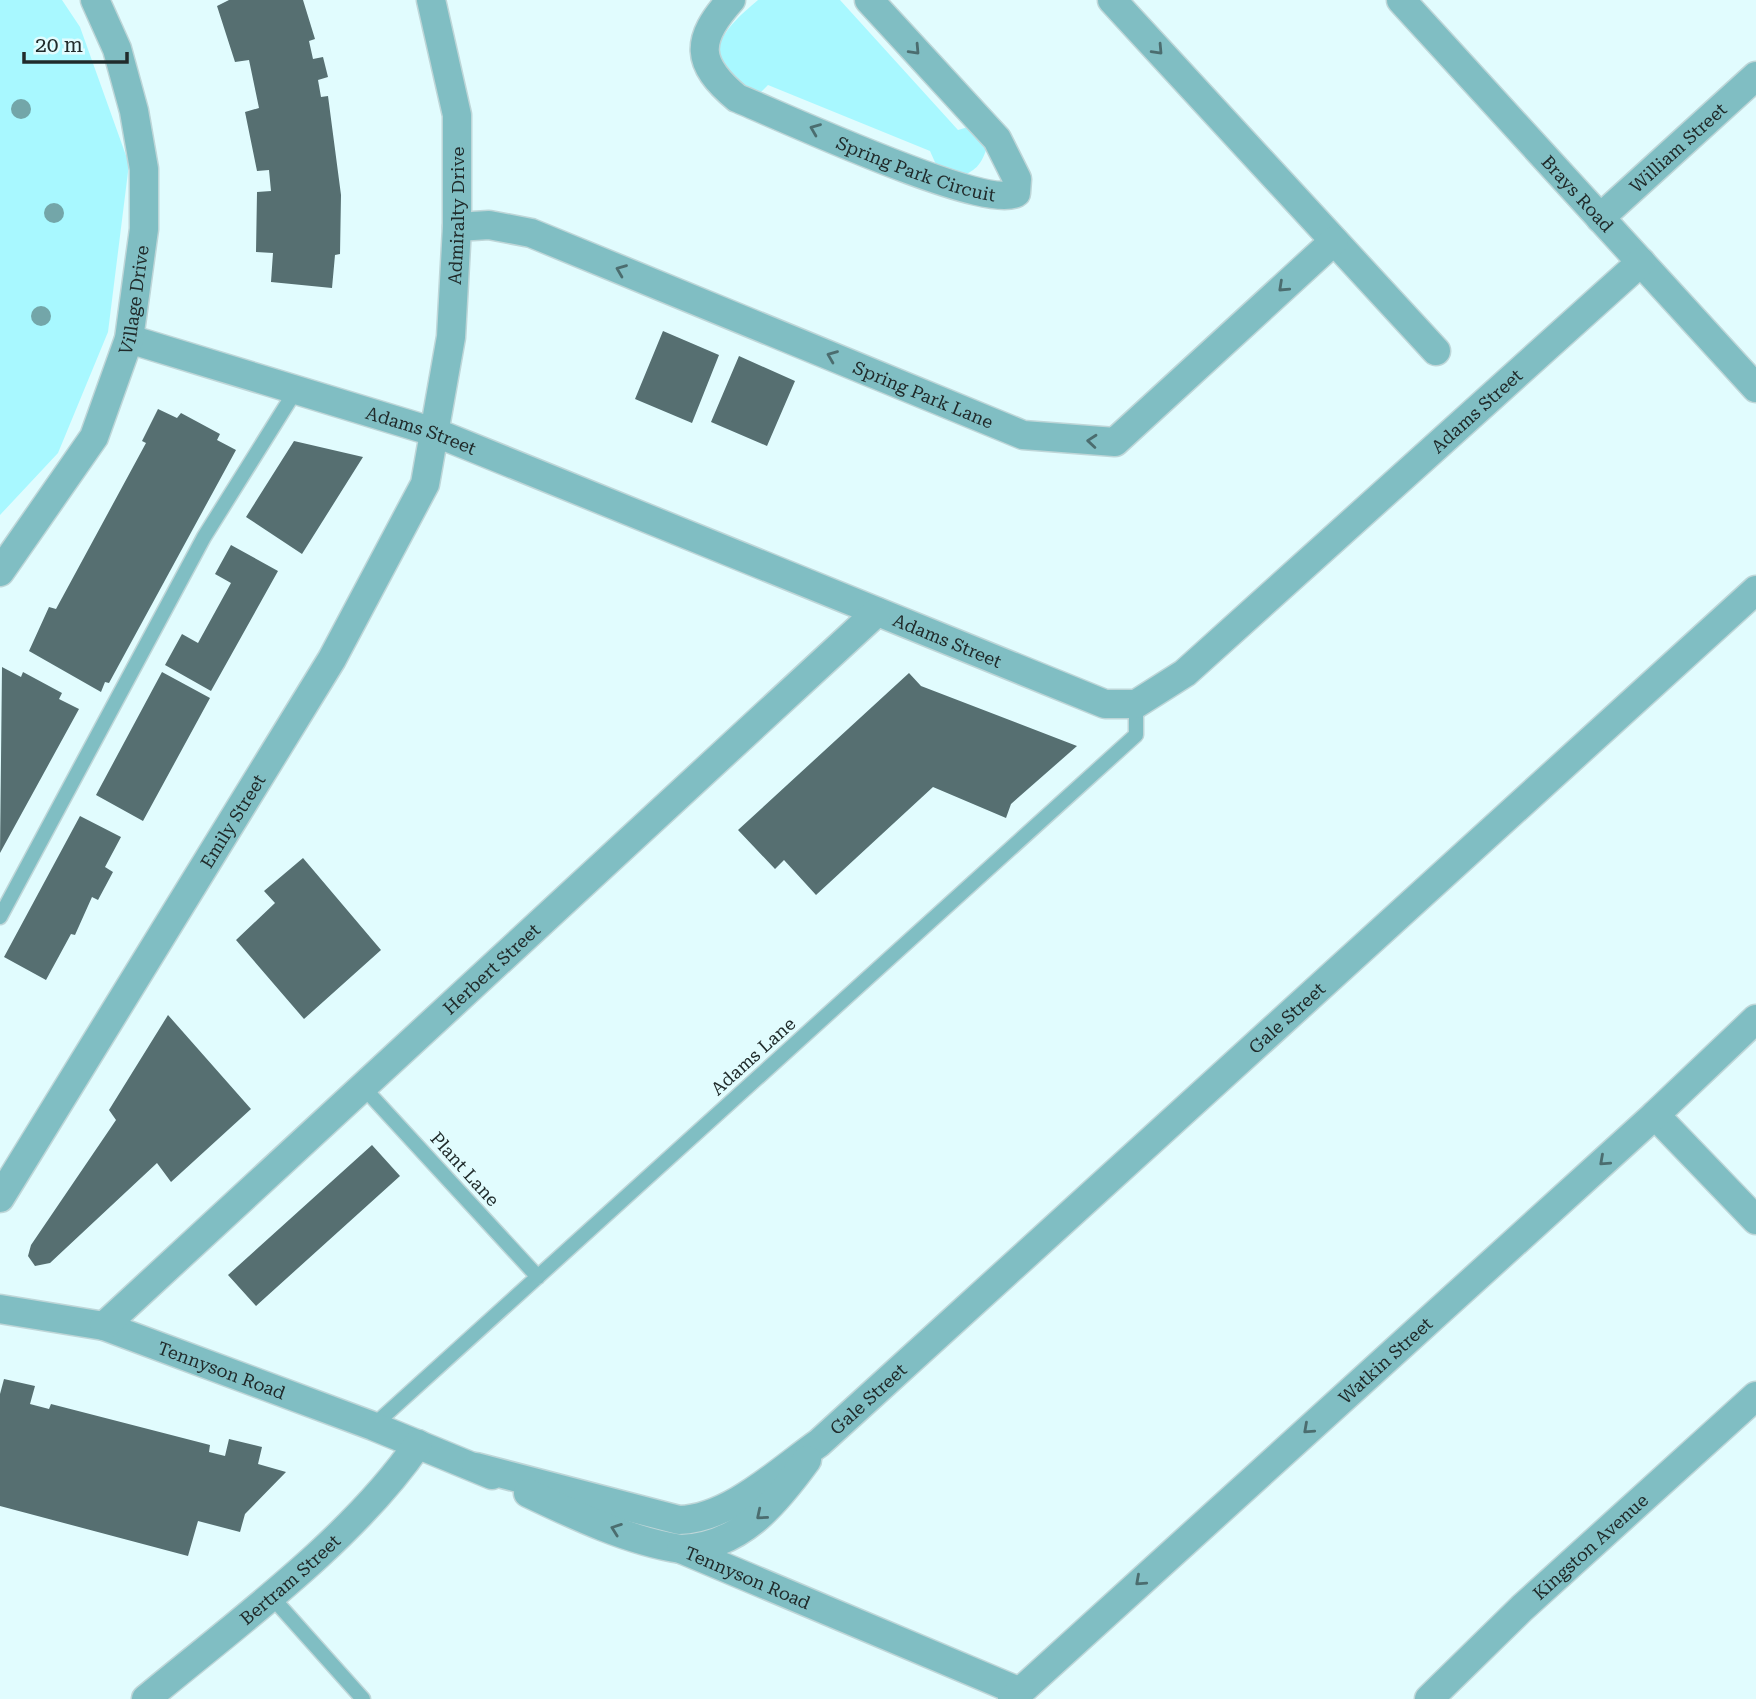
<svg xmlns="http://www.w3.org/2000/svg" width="1756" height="1699" font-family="'Roboto Serif',serif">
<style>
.green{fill:#a8f8ff}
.building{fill:#566f71}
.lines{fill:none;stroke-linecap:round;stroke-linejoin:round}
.lane-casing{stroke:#bed6d8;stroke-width:17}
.street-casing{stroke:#bed6d8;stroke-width:31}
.lane{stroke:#80bec3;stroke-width:14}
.street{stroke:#80bec3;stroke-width:28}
.tree{fill:#73a6a9}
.oneway{stroke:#4b6d6f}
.labels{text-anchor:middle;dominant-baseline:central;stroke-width:7;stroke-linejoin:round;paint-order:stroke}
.street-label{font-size:18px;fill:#202b2b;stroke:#e1fcfe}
</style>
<rect width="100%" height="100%" fill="#e1fcfe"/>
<path class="green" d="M0,0h62l18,27 49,137 -21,168 -50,121 -58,62z
M758,0h82l118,130 10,-3 11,8 7,15c-5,15 -11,21 -26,27l-22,-8 -8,-18 -162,-66 -10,10c-9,-5 -24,-10 -30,-17 -27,-31 8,-59 30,-78z"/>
<path class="building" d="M229,0h74l12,39 -6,2 4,18 10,-2 5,20 -10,3 3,17 7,-1 13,99 -1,59 -5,1 -3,33 -61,-6 2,-29 -17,-1 1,-60 14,-1 -2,-21 -12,1 -12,-59 14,-4 -10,-48 -14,2 -18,-56z
M663,331l56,24 -27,68 -57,-24z
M739,356l56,25 -28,65 -56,-24z
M158,409l19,9 4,-5 39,21 -3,6 19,10 -127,233 -4,-1 -4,10 -72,-41 20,-44 7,2 90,-166 -4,-2z
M294,441l69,16 -61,97 -56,-37z
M231,545l47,26 -67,120 -46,-26 17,-31 16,9 33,-60 -16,-9z
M2,667l19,10 2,-5 39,21 -3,6 20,10 -79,144z
M162,672l48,26 -67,123 -47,-26z
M909,673l12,13 156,60 -66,58 -5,14 -73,-31 -117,108 -32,-35 -9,9 -37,-39z
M80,816l41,21 -16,30 8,5 -15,28 -6,-3 -17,38 -4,-1 -25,46 -42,-23z
M303,858l78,92 -77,69 -68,-79 39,-37 -11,-12z
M168,1015l83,94 -80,73 -14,-19 -107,100 -15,3 -7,-10 3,-11 85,-125 -7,-10z
M372,1145l28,31 -144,130 -28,-31z
M4,1379l31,7 -5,18 19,5 2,-5 159,41 -1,7 16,4 4,-17 33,8 -4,17 28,8 -41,42 -5,18 -42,-11 -10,35 -188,-50v-112z"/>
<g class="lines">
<g class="lane-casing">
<path id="lane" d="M0,917l204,-380 92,-147
M363,1087l175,190
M373,1426l763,-691v-31
M270,1595l93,104"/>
</g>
<g class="street-casing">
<g id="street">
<path id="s1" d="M731,0c-36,40 -36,63 6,98 44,18 246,112 279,95l1,-14 -20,-40 -128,-139"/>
<path d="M1112,0l324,351"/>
<path id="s2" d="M1401,0l355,388"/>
<path id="s3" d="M1600,218l156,-142"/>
<path id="s4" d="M457,227l32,-2 42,8 492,202 92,7 219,-201"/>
<path id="s5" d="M129,339l305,93 671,272h31l49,-31 456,-411"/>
<path id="s6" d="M0,572l94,-135 35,-98 15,-110v-60l-10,-58 -17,-62 -22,-49"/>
<path d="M1655,1115l101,105"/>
<path id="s7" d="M0,1198l332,-539 93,-175 26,-147 6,-110v-112l-26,-115"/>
<path id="s8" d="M0,1309l104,17 269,100 119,49"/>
<path id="s9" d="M104,1326l773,-714"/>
<path id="s10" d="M476,1467l203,53c50,-1 100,-49 140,-77l937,-853"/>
<path id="s11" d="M528,1493c48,23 101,48 153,56l337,142"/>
<path d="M681,1549c59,-2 94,-45 126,-89"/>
<path id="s12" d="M146,1699c90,-75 207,-160 272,-255"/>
<path id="s13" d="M1012,1699l643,-584 101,-96"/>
<path id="s14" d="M1429,1699l93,-91 234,-212"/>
</g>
</g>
<use href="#lane" class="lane"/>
<use href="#street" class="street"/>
</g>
<g class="tree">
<circle cx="21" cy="109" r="10"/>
<circle cx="54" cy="213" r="10"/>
<circle cx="41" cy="316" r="10"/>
</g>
<defs><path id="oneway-chevron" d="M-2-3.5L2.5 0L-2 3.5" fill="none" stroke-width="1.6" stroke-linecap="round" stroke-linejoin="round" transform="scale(1.75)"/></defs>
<g class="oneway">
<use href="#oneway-chevron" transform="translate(915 50) rotate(47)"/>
<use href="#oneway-chevron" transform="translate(1158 50) rotate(47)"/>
<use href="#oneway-chevron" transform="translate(815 129) rotate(-158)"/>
<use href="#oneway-chevron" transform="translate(621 270) rotate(-158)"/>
<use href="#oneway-chevron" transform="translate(1283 287) rotate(137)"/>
<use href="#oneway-chevron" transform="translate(832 356) rotate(-158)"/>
<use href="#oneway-chevron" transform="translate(1092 441) rotate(-175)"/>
<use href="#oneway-chevron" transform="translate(1604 1161) rotate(138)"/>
<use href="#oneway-chevron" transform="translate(1308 1429) rotate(138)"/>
<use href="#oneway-chevron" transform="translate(761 1515) rotate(140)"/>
<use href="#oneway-chevron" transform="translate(616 1529) rotate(-160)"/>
<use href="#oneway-chevron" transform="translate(1140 1581) rotate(138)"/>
</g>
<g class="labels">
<g class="street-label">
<text stroke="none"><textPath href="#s3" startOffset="105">William Street</textPath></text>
<text stroke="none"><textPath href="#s1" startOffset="310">Spring Park Circuit</textPath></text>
<text stroke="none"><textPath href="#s2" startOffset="262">Brays Road</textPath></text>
<text stroke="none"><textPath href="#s7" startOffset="1102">Admiralty Drive</textPath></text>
<text stroke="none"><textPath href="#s6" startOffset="308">Village Drive</textPath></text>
<text stroke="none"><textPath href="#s4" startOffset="499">Spring Park Lane</textPath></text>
<text stroke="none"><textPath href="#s5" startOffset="1524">Adams Street</textPath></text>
<text stroke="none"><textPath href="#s5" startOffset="306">Adams Street</textPath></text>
<text stroke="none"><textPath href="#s5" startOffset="873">Adams Street</textPath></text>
<text stroke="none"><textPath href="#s7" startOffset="443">Emily Street</textPath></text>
<text stroke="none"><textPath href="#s9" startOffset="527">Herbert Street</textPath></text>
<text stroke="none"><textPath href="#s10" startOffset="1004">Gale Street</textPath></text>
<text transform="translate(753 1056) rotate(-42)">Adams Lane</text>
<text transform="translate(465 1169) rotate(48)">Plant Lane</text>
<text stroke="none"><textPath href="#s13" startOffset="504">Watkin Street</textPath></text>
<text stroke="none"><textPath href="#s8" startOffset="231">Tennyson Road</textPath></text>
<text stroke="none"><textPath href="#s10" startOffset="438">Gale Street</textPath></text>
<text stroke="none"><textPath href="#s14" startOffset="222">Kingston Avenue</textPath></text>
<text stroke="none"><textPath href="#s12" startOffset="187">Bertram Street</textPath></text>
<text stroke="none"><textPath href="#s11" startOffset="236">Tennyson Road</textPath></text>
</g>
</g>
<path d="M24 52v10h103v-10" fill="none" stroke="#202b2b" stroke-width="3.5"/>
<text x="35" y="52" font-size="21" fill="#202b2b" stroke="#e1fcfe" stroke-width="5" paint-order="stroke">20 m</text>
</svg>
